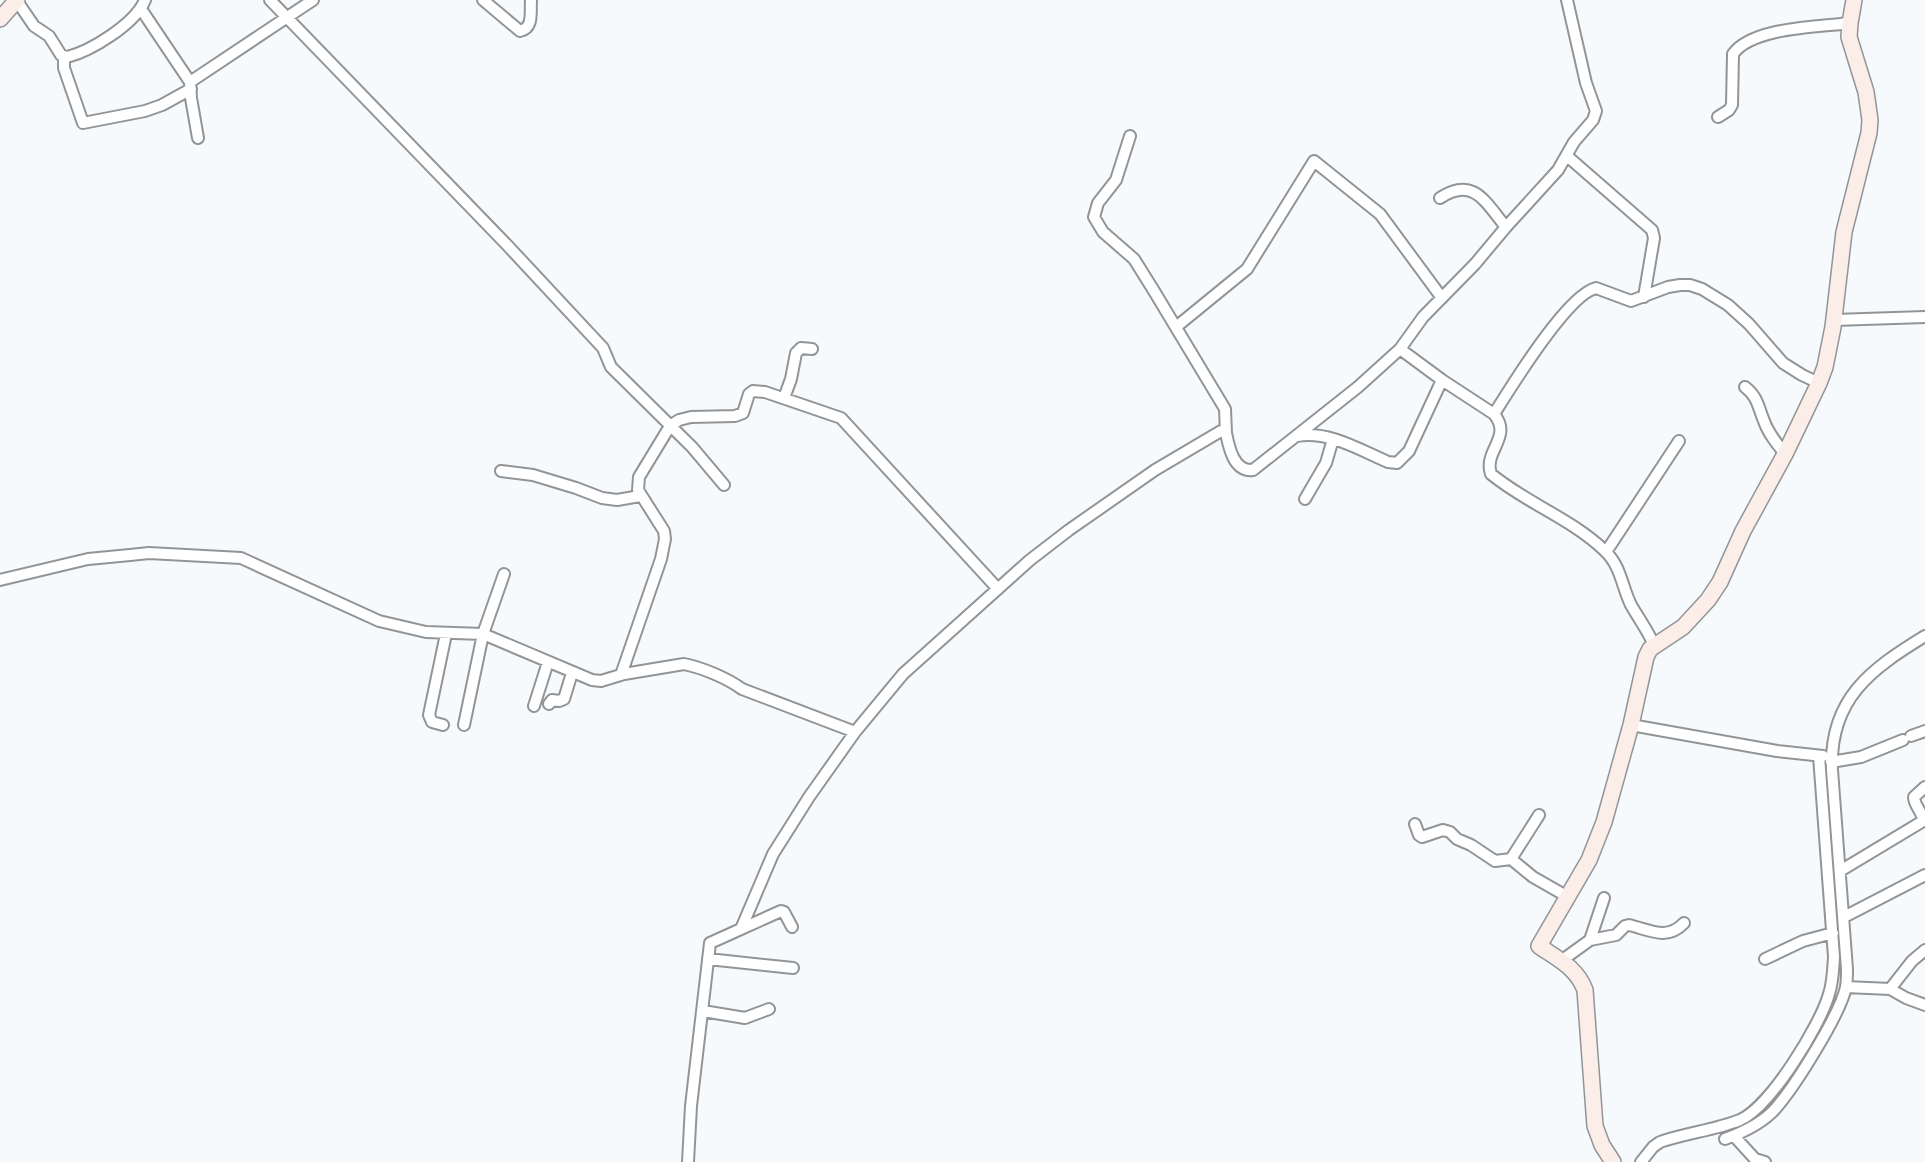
<svg xmlns="http://www.w3.org/2000/svg" width="1925" height="1162" font-family="Overpass,sans-serif">
<style>
.lines{fill:none;stroke-linecap:round;stroke-linejoin:round}
.street-casing{stroke:#929598;stroke-width:14}
.secondary-casing{stroke:#929598;stroke-width:18}
.street{stroke:#fff;stroke-width:10}
.secondary{stroke:#fbede8;stroke-width:15}
</style>
<rect width="100%" height="100%" fill="#f6fafd"/>
<g class="lines">
<g class="street-casing">
<path id="street" d="M270,0l238,246 95,102 8,19 81,80 32,38
M483,0l37,31c14,-3 10,-19 11,-31
M17,1l17,25 15,10 12,19 6,2c24,-6 68,-33 78,-57
M141,9l49,73 1,16 7,40
M64,57v11l19,55 62,-12 17,-6 29,-16
M190,82l123,-82
M1718,117l11,-7 3,-5 1,-51c19,-27 86,-27 117,-31
M1130,136l-14,44 -18,23 -4,14 9,15 31,27 20,32 71,118 1,24
M1567,156l85,74 2,8 -10,59
M1440,198c34,-22 45,4 66,29
M1834,320l91,-3
M1176,327l71,-58 67,-108 66,53 62,84
M1400,349l42,31
M1745,387c13,10 13,20 19,34 4,12 13,23 21,33
M784,398l7,-19 5,-26 5,-5 11,1
M1494,414c17,-27 73,-119 102,-126l35,13 37,-14 12,-2h10l12,4 26,16 21,19 34,39 19,12 17,8
M1297,436c31,-6 63,14 91,26l9,1 12,-12 33,-71 52,34c19,23 -11,37 -3,60 35,29 81,45 114,77 16,15 17,36 26,54 8,14 17,26 23,40
M501,471l32,4 43,13 26,10 15,2 23,-4
M1305,499l21,-36 7,-24
M1606,552l73,-111
M0,580l88,-21 42,-4 19,-2 92,5 138,63 47,11 57,2 109,46 9,1 23,-7 60,-10c19,4 43,14 58,25l113,43
M621,675l40,-116 4,-20 -1,-8 -26,-41 1,-13 31,-51 9,-6 12,-3 44,-1 8,-3 6,-19 4,-3 12,1 76,26 157,171
M549,704l3,-4 7,1 5,-2 8,-26
M534,706l14,-44
M443,725l-11,-3 -3,-7 17,-81
M464,725l19,-91 21,-60
M1631,725l146,26 46,5
M1911,736l14,-5
M1831,762l30,-5 42,-17
M1415,824l4,11 3,2 21,-7 7,2 7,7 14,6 24,16 16,-2 22,18 35,20
M1511,859l28,-44
M1840,871l83,-50c0,-9 -9,-15 -9,-24l11,-10
M1844,917l81,-42
M741,929l40,-18 3,1 8,15
M1590,940l14,-42
M708,959l85,9
M1765,959l38,-18 30,-8
M1561,961l29,-21 26,-5 9,-9 4,-1c21,5 38,16 55,-2
M1846,987l44,2 16,9 19,7
M1890,989l22,-28 13,-11
M703,1011l42,7 24,-9
M1734,1136l21,23 10,3
M1725,1139c19,-7 39,-17 51,-31 19,-22 64,-93 70,-121 1,-6 1,-12 1,-18l-15,-199c-3,-71 39,-101 93,-134
M688,1162l3,-56 19,-163 31,-14 32,-75 36,-57 46,-65 48,-58 127,-114 39,-30 86,-60 66,-39 5,2c3,15 8,39 27,37l105,-83 42,-38 23,-32 52,-53 31,-37 52,-57 16,-28 19,-22 3,-9 -10,-28 -19,-83
M1641,1162l12,-15 7,-5c26,-9 55,-12 80,-22 30,-13 80,-94 89,-126 4,-12 4,-24 5,-37l-15,-201"/>
</g>
<g class="secondary-casing">
<path id="secondary" d="M0,19l17,-19
M1613,1162l-11,-17 -7,-19 -10,-136c-8,-22 -27,-31 -46,-44l50,-86 15,-38 27,-97 15,-68 4,-8 33,-22 25,-27 12,-18 23,-51 42,-77 34,-71 6,-16 8,-40 11,-95 25,-99 1,-13 -4,-28 -17,-55 1,-14 4,-23"/>
</g>
<use href="#street" class="street"/>
<use href="#secondary" class="secondary"/>
</g>
</svg>
